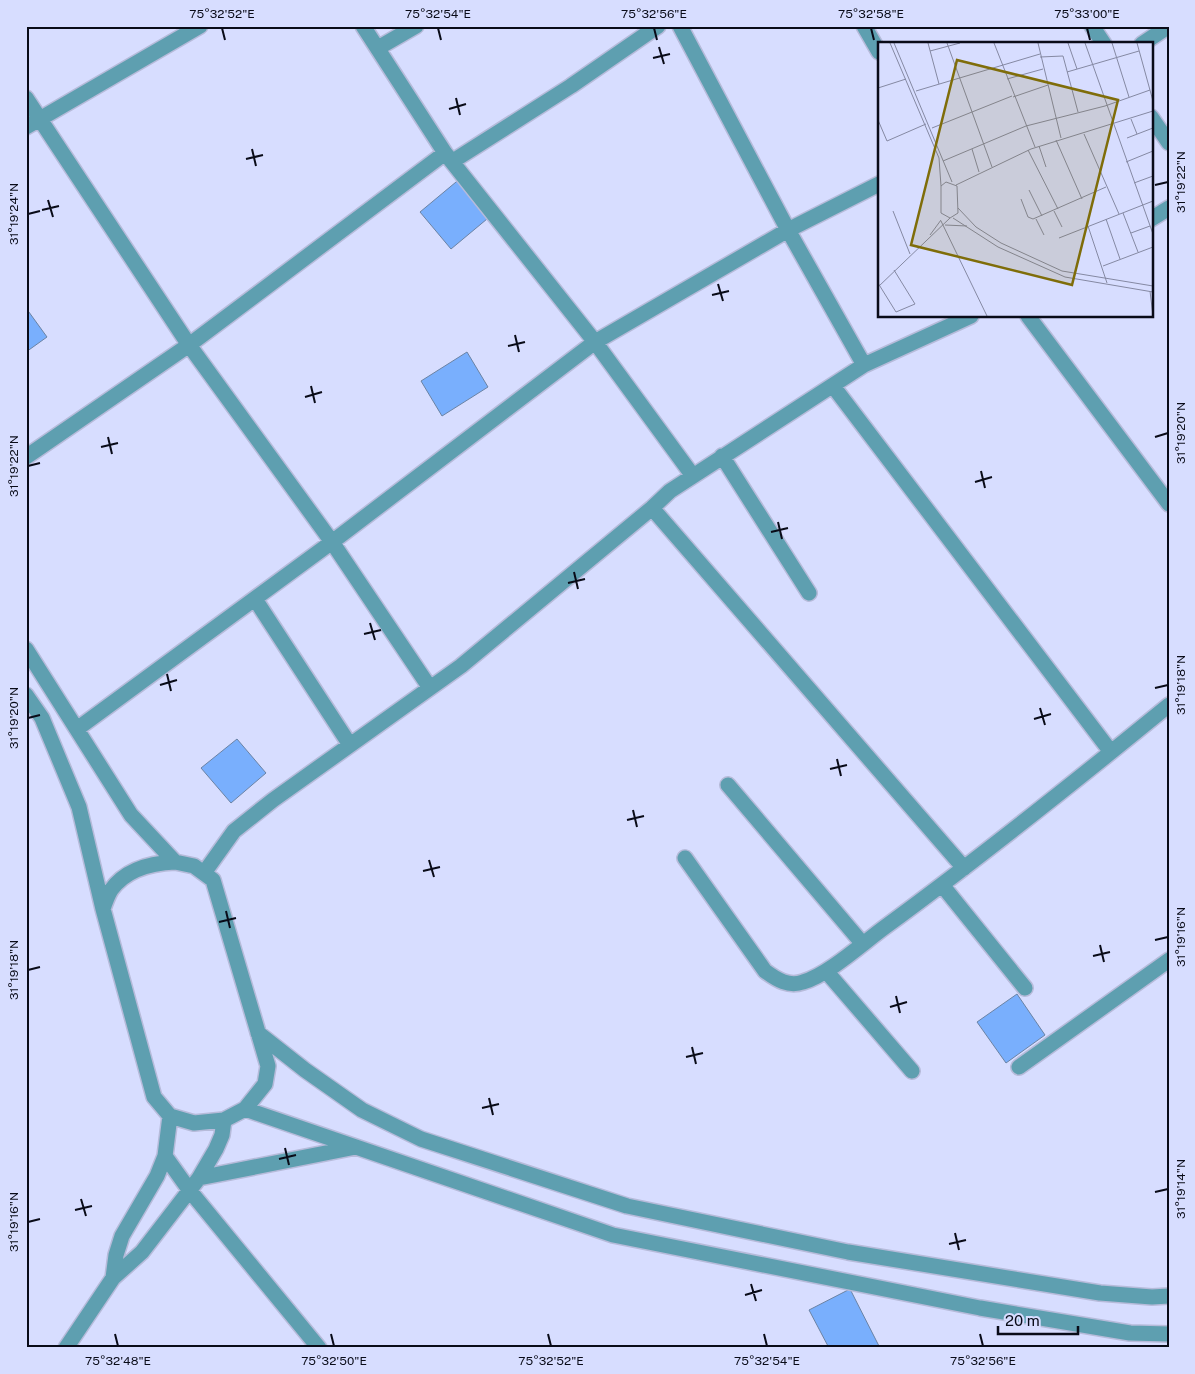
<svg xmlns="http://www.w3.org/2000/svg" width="1195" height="1374" font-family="'Public Sans',sans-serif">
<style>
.building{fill:#79affd;stroke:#6b83a4}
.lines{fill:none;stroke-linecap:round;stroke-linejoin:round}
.minor-casing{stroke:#b6bbda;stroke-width:18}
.minor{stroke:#5e9fb0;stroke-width:15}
.ticks{fill:none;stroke:#090b18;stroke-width:2}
.inset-road{fill:none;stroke:#8589a3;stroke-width:1}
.view{fill:#7f6d09;fill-opacity:0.15;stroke:#7f6d09;stroke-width:2.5}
.inset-edge{fill:none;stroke:#090b18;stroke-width:2.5}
.neatline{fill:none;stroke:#090b18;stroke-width:2}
.ticks-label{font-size:12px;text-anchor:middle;fill:#090b18}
</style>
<rect width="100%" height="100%" fill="#d7ddff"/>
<path class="building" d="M462,177l31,37 -42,35 -31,-37z
M26,308l21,29 -21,15z
M467,352l21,35 -46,29 -21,-35z
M237,739l29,34 -35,30 -30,-35z
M1017,994l28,41 -39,28 -29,-41z
M850,1289l30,59h-51l-20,-38z"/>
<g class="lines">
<g class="minor-casing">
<path id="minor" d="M363,26l82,127 150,189 98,134
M680,26l108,204 76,135
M864,26l15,26
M1092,26l12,18
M1142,44l27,-18
M378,48l38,-22
M26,98l163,247 143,197 98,146
M1151,117l18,26
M26,127l174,-101
M453,161l118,-75 87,-60
M1151,219l18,-11
M1028,316l141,188
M833,386l278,366
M722,456l87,137
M26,457l163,-112 256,-192
M652,508l312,360
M255,599l95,146
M26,649l105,166 44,47
M26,695l16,23 37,89 24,102
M77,729l255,-187 263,-200 193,-112 91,-46
M728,785l134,158
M685,858l80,113c12,9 24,16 38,11 25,-7 60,-39 82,-55 97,-71 191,-146 284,-222
M175,862l19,4 19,14 55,186 -3,18 -20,25 -21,11 -30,3 -24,-7 -16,-19 -51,-188c2,-6 5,-14 8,-19 15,-21 40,-27 64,-28z
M204,873l30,-42 39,-31 188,-134 191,-158 18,-17 194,-126 107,-49
M942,885l83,103
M826,971l86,100
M258,1033l47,37 57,40 59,29 206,67 221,46 252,41 52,4 17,-1
M1019,1067l150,-107
M245,1109l368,126 367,73 150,25 39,1
M165,1156l25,35 129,157
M199,1178l157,-31
M113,1278l3,-23 6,-19 35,-60 8,-20 5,-40
M66,1348l47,-70 29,-26 57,-74 17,-29 6,-14 2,-15"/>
</g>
<use href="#minor" class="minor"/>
</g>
<path class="ticks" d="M222,28l3,12M438,28l3,12M654,28l3,12M871,28l3,12M1087,28l3,12M659,47l5,17M653,58l17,-4M456,98l4,17M449,109l17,-5M252,149l4,17M246,159l17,-4M1155,185l13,-3M48,200l5,17M42,210l17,-4M28,214l12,-3M718,284l5,17M712,295l17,-4M515,335l4,17M508,346l17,-4M311,386l4,17M305,397l17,-5M108,437l4,17M1155,437l13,-4M101,447l17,-4M28,466l12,-3M981,471l4,17M975,482l17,-5M778,522l4,17M771,532l17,-4M574,572l4,17M568,583l17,-4M370,623l5,17M364,634l17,-4M167,674l4,17M160,685l17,-5M1155,688l13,-3M1040,708l5,17M28,718l12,-3M1034,719l17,-5M837,759l4,17M830,769l17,-4M633,810l4,17M627,820l17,-4M429,860l5,17M423,871l17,-4M226,911l4,17M219,922l17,-4M1155,940l13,-3M1100,945l4,17M1093,956l17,-4M28,970l12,-3M896,996l4,17M890,1007l17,-5M692,1047l4,17M686,1057l17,-4M489,1098l4,17M482,1108l17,-4M285,1148l4,17M279,1159l17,-4M1155,1192l13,-3M81,1199l5,17M75,1210l17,-4M28,1222l12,-3M955,1233l4,17M949,1244l17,-4M751,1284l5,17M745,1295l17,-5M115,1334l3,12M331,1334l3,12M548,1334l3,12M764,1334l3,12M980,1334l3,12"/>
<g transform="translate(878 42)">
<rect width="275" height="275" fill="#d7ddff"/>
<path class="inset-road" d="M12,1l49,115 2,28M16,1l58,139M50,1l11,41M69,1l45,124M116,1l41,104M160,1l23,95M190,1l9,26M207,1l68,191M234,1l17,54M259,1l16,58M52,9l30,-8M162,15l23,-1 15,56M189,30l72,-21M129,37l36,-10M0,46l28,-9M38,49l124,-37M135,55l35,-12M253,77l6,15M0,78l9,21 39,-17M54,86l80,-32M206,92l35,80M249,96l26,-10M178,98l26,59M161,104l7,21M94,107l7,23M150,108l30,59M65,119l83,-35 79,-20 45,-16M248,120l27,-11M68,140l11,4 1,27 -8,5 -9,-5v-27zM256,141l19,-7M78,143l75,-36 122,-38M151,148l13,26M143,157l7,18 5,2 73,-32M80,166l18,19 25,16 61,28 91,15M15,169l17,43M176,169l8,16M245,171l15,39M75,176l45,29 67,30 88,15M158,177l8,16M228,177l14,40M63,179l46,95M67,183l22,1M210,184l19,57M253,191l19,-7M52,193l11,-15M181,196l94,-37M225,224l50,-19M0,241l18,29 19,-8 -21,-34M0,245l72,-69M272,249l3,25"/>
<path class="view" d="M79,18l161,40 -46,185 -161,-40z"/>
<rect width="275" height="275" class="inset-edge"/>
</g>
<rect width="1195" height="1374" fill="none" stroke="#d7ddff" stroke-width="55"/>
<path d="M998 1326v8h80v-8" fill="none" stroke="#090b18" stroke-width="2.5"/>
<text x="1005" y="1326" font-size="15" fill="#090b18" stroke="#d7ddff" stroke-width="4" paint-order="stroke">20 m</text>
<rect x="28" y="28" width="1140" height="1318" class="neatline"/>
<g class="ticks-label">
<text x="222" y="18">75°32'52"E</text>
<text x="438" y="18">75°32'54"E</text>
<text x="654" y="18">75°32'56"E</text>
<text x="871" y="18">75°32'58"E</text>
<text x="1087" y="18">75°33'00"E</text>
<text transform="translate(1181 182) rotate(-90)" y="4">31°19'22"N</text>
<text transform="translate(14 214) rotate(-90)" y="4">31°19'24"N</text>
<text transform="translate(1181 433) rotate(-90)" y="4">31°19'20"N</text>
<text transform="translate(14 466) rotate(-90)" y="4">31°19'22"N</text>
<text transform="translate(1181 685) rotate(-90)" y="4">31°19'18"N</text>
<text transform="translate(14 718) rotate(-90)" y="4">31°19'20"N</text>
<text transform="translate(1181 937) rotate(-90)" y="4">31°19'16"N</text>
<text transform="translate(14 970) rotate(-90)" y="4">31°19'18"N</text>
<text transform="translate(1181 1189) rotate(-90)" y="4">31°19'14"N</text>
<text transform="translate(14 1222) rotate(-90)" y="4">31°19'16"N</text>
<text x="118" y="1365">75°32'48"E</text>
<text x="334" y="1365">75°32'50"E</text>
<text x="551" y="1365">75°32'52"E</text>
<text x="767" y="1365">75°32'54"E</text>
<text x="983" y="1365">75°32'56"E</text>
</g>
</svg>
